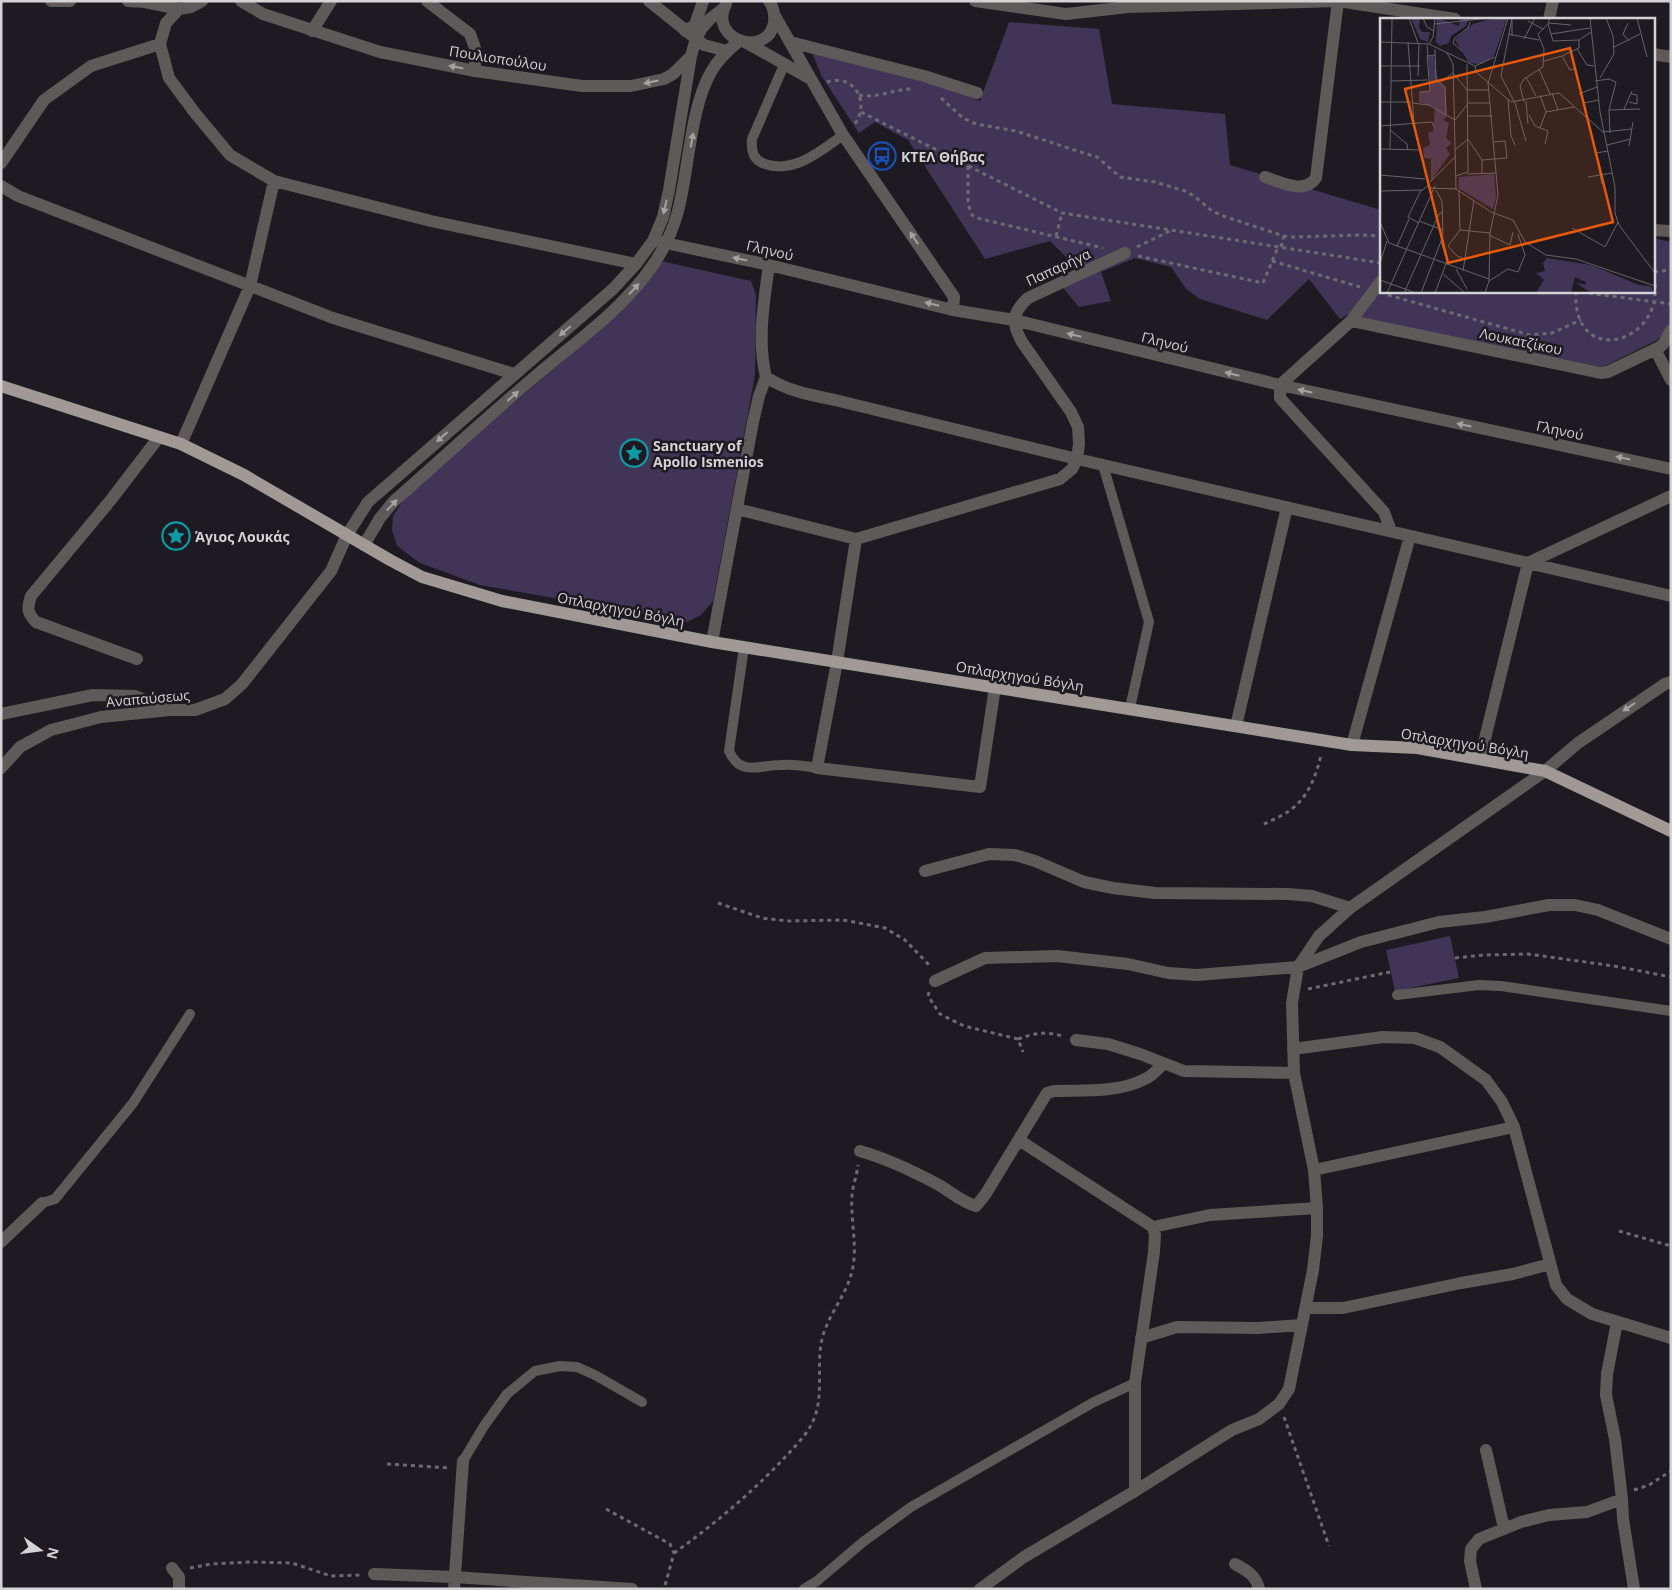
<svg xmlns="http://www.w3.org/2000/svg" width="1672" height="1590" font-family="'Open Sans',sans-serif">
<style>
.green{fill:#403557}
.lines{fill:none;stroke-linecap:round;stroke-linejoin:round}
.path{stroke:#6c6b6f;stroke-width:3;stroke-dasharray:4 4;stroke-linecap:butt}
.service{stroke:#5e5a59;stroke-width:10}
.minor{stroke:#5e5a59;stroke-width:12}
.tertiary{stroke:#5e5a59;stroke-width:12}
.primary{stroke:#a09996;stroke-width:12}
.oneway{fill:#a4a2a3}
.labels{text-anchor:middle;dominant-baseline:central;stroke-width:5;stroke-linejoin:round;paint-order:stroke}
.street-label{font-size:14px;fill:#d3d2d5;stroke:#1d1b21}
.poi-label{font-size:14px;font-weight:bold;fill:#d3d2d5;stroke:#1d1b21;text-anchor:start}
.inset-road{fill:none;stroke:#666469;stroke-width:1}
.view{fill:#e8590c;fill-opacity:0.15;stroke:#e8590c;stroke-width:2.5}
.inset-edge{fill:none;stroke:#d3d2d5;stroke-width:2.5}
</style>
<rect width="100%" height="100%" fill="#1d1b21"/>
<path class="green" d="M1009,22l90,7 13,75 113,10 5,51 151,45v81h272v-53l18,4v85l-14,13 -54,27 -256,-52 -7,4 -31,-40 -42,41 -67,-21 -14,-10 -15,-22 -36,-9 -34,14 10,29 -32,6 -20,-24 24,-9 -33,-33 -65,18 -77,-119 -33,-18 -16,11 -37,-56 -10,-24 139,36 29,12z
M661,261l90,20 5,14 -1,80 -42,226 -12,14 -14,7 -207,-37 -60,-22 -23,-17 -5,-16 1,-14 14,-22 198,-169z
M1450,936l9,42 -64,13 -9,-41z"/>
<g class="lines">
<path class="path" d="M827,82c28,-9 44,22 27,43
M859,95c18,4 35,-6 52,-6
M941,98l22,20 13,6 40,7 74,24 7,2 23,20 35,5 30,9 9,5 18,15 11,5 61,20 8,1 71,-2 18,1
M861,112l201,101 319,50
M968,166v38l4,11 5,3 126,30
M1056,236l6,-23
M1137,247l35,-17
M1281,247l3,-11
M1138,256l125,27 15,-36
M1272,261l88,26
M1654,272l17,-2
M1573,291l98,13
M1576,291c-5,81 96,52 77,-19
M1388,295l142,40 22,-2 29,-13
M1264,824c8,-4 18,-8 25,-13 19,-13 27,-35 32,-56
M718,903l44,15 25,3 56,-1 42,8 20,12 26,27
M1455,958l29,-3 44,-1 86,12 57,11
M1308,989l82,-17
M929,992l-1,4 12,18 24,12 54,13 5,13
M1018,1039c18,-6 26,-8 45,-3
M1619,1231l52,15
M1284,1417l45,129
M387,1464l62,4
M1634,1490l15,-5 22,-14
M606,1509l64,35 4,9 -10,36
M674,1553c41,-29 81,-63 115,-100 10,-11 21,-22 26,-37 8,-22 2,-48 6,-72 4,-25 23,-45 30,-69 8,-26 -1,-54 1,-80 1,-10 5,-20 6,-30
M190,1568l21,-4 40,-2 41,1 39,13 30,-1"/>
<path class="service" d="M784,65l-32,74c-1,12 1,21 13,25 29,10 56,-13 78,-29
M1103,465l46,157 -19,86
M744,647l-15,104c12,26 29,14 52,14 12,-1 24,1 36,3
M1397,995l82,-10 22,1 170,25
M42,1203l13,-4 78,-96 57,-89
M463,1461l21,-35 23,-32 28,-23 25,-5 17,1 18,8 47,27
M804,1589l13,-8 46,-39 48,-35 183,-105 41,-19"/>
<path class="minor" d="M51,1h19
M128,1l17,1 34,7 12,-2 11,-6
M427,1l43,33 5,14v23
M649,1l55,44 23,6
M975,1l91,13 62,-7 210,-6 117,18
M775,16l68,119 111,162 -1,13
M1549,19l4,-18
M312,31l19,-30
M685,31l10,-6 8,-24
M790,42l134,34 53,17
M747,43l62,35
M160,44l6,-21 13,-14
M1653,54l18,3
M1,163l43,-63 47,-34 69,-22 9,34 26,35 35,42 44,26 157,40 205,43
M1265,177c16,5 39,18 51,1l22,-177
M1,186l17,10 315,122 181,56
M1653,230l18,1
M656,241l113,24 184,45 61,10 266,65 391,84
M769,265c-5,36 -12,76 -3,112 21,14 44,18 69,23l242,59 594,137
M1351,321l250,52 7,-1 52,-25 4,-4 7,-13
M1655,349l16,31
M1280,385v13l104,114 7,19
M1280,385l71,-64 30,-40
M181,444l69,-158 24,-105
M737,509l119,30 204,-60 12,-10 5,-10 2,-15 -1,-17 -7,-15 -49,-70c-11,-20 -10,-29 6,-44l97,-45
M856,539l-19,123 -20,106 163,19 15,-100
M712,642l41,-220 6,-26 7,-19
M137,659l-101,-37c-9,-9 -9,-14 -5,-26l79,-95 49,-64
M1,714l92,-19 42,1 32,13
M1236,726l51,-219
M1352,745l58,-209
M1480,759l48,-196 143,-67
M1,768l19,-21 31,-17 50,-13 69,-7h25l30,-11 17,-15 89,-113 16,-36
M925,871l64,-17 26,1 20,6 49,21 29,6 42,5 133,1 24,2 38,12
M935,981l50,-23 72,-2 71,8 40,9 29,2 101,-8 63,-25 78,-20 46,-5 64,-12h26l23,5 73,29
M1076,1040l32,4 32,10 44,17 110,2
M1293,1049l90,-12 32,1 25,9 46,33 16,22 12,25 42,158 11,14 25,15 79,24
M1019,1140l134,87 2,8 -1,17 -19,131v108
M860,1151c28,8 53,20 79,34 12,7 23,17 37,21l9,-11 62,-102 7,-2c30,-1 64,2 91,-12 7,-3 13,-10 18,-15
M1314,1170l200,-43
M1153,1227l57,-12 107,-7
M1,1242l41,-39
M1306,1308h37l118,-25 52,-9 37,-10
M1141,1338l36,-11 81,1 44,-3
M1486,1450l18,78
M1622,1499l1,20 11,70
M1235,1564c11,6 21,11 24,25
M172,1568l7,9v12
M374,1574l80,3 178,12
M454,1589l9,-128
M980,1589l44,-32 111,-66 97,-61 27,-11 20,-15 10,-15 24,-119 4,-34v-28l-3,-38 -20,-97 -2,-70 6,-36 21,-31 31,-28 195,-137 33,-28 87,-59 6,-2
M1476,1589l-6,-28 1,-12 8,-10 42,-17 28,-7 38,-3 35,-13 -7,-60 -9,-44 1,-21 10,-52"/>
<path class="tertiary" d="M241,1l22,13 117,38 95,19 107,15h49l33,-7 9,-5 18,-18 5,-17 6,-11 8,-9 14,-11
M726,4c-19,36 41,55 48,19 1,-8 0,-15 -5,-22
M347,535l21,-33 245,-213 23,-25 17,-23 10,-24 6,-27 22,-134
M364,545l16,-27 14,-17c48,-42 95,-86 144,-127 40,-34 85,-65 115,-109 11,-16 20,-35 25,-54 11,-42 12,-102 33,-139 7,-13 17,-22 28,-31"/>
<path class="primary" d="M1,386l180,58 63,31 146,85 32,17 80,24 210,41 640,103 65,3 128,23 126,60"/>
</g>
<defs><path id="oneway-solid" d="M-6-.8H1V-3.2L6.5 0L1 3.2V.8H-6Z" transform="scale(1.25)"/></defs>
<g class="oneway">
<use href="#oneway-solid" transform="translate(456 67) rotate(-169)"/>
<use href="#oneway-solid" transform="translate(651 82) rotate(168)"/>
<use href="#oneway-solid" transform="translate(692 140) rotate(-80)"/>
<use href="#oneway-solid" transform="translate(665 207) rotate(103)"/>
<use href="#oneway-solid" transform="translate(914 238) rotate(-124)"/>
<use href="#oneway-solid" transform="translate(740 259) rotate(-168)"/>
<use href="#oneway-solid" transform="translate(634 289) rotate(-47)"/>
<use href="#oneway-solid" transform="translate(932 304) rotate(-166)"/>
<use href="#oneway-solid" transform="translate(565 331) rotate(140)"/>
<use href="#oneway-solid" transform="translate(1074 335) rotate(-166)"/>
<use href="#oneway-solid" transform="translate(1232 374) rotate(-166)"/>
<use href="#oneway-solid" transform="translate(1305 391) rotate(-168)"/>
<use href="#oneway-solid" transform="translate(513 396) rotate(-41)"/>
<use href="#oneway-solid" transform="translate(1464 425) rotate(-168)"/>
<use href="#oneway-solid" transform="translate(442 437) rotate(139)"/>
<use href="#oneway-solid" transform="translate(1623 458) rotate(-168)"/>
<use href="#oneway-solid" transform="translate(392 505) rotate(-47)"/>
<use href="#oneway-solid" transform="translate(1629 707) rotate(147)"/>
</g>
<defs>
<g id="bus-ring" transform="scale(1.4375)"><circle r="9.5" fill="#1d1b21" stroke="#1a4fb4" stroke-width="1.5"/><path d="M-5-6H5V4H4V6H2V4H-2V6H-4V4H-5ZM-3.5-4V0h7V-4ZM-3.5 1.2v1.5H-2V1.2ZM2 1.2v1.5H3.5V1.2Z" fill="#1a4fb4"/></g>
<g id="sight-ring" transform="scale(1.4375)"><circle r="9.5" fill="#1d1b21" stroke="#0f9aa8" stroke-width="1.5"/><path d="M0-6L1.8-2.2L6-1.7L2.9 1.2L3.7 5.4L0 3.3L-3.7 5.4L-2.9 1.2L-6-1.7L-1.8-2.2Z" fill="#0f9aa8"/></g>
</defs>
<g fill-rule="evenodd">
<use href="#bus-ring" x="882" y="156"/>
<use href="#sight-ring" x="634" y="453"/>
<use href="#sight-ring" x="176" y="536"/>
</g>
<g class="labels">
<g class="street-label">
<text transform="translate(498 58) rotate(9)">Πουλιοπούλου</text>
<text transform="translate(770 250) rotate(13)">Γληνού</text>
<text transform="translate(1058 267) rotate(-25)">Παπαρήγα</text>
<text transform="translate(1521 341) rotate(12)">Λουκατζίκου</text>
<text transform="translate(1165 342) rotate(14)">Γληνού</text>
<text transform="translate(1560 430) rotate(12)">Γληνού</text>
<text transform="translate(621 609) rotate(11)">Οπλαρχηγού Βόγλη</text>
<text transform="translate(1020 676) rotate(9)">Οπλαρχηγού Βόγλη</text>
<text transform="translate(148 698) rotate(-5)">Αναπαύσεως</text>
<text transform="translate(1465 743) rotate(9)">Οπλαρχηγού Βόγλη</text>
</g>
<g class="poi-label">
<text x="901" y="156">ΚΤΕΛ Θήβας</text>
<text x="653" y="445">Sanctuary of<tspan x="653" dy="16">Apollo Ismenios</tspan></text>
<text x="195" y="536">Άγιος Λουκάς</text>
</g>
</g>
<g transform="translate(1380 18)">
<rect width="275" height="275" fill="#1d1b21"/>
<path d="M31,0h9l-1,9 3,5h8l-2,10 -8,-3zM57,0l22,8 1,-8h9l-3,8 -15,10 -2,7 -9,3 -4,-4zM115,0h12l-13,38 -13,8 -12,-1 -14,-23 18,-16zM48,38h6l4,24 7,7 2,29 -4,4 6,3 -3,15 6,5 -6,5 4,6 -17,24v-19l-9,-1 -1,-10 7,-3 -2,-12 5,-2 2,-24 -16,-5v-10l11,-1zM114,156l2,24 -3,11 -35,-21 1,-11zM167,240l44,7 48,20 12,1 3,7h-63l-16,-11 10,3 1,-3 -11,-5 -4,16h-35l8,-13 -8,-7 9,-2 -2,-8z" fill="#403557"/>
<path class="inset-road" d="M29,0l9,25M43,0l4,9 7,4M132,0l-11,58 14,27 11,38M170,0l-2,6 5,17 26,-1M210,0l10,94 15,75v26l4,12 36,48M257,0l10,39M148,3l15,8M169,5l22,2M248,5l-5,11 6,7M54,6l55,-6M128,16l31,6M171,16l39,-6M132,18v-16M144,21l11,-21M0,24l49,2 4,-7 2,-19M28,24l6,82 14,59M49,26l46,22 20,-9M47,27l1,11 7,-1M234,29l26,-13M55,31l1,31 9,7 1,27M197,31l10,16 7,1M82,33l-9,-8 1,-4 14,-11 2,-6M67,35l6,11 3,125M182,38l17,-8v-8l12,-8M164,43l18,-5 8,14 6,-2M0,48h40M95,48l1,6 35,30 48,-9 44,39 29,-3M159,51l11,25M38,58l1,-33M146,59l10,19M220,60l14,-24 -1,-18 -7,-18M11,63l37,-1M215,63l14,-2 7,3 -7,28 1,23M61,64l12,-9 14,17h22M40,74l10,-1 -3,-36M172,75l6,17M199,76l18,-7M160,77l6,17M128,81l3,37 4,9M146,83l2,23M0,84h31M144,84l-4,-16 4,-7 19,-12 1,-18 -6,-15 10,-10M249,84l8,2v-9l-6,-1M32,85l17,2 26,15M87,85h23M204,85l15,-3M244,91l8,-18M229,92l31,-1M149,97l6,11 13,5 -3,13M87,98h25M75,102l12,-15M0,108l52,-4 2,5M160,110l6,-16 28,-5M10,112l17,14 1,6M88,121l14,21v13M227,127l24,-6M249,128l4,-24M0,131l41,1M10,132l2,-132M75,132l13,-11M102,142l25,-2 -2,-17 -11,1M87,156l29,-1M0,157l45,4M76,158l12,-4 -1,-108M208,159l24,-4M52,162v-21M50,164l26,-26M222,166l-6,-31 12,-2M50,170l26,1 35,23 22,8 12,22 21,13 30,4 79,27M79,172l1,40 -12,16 9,10 10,4M0,173l43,-1 5,-5M39,203l24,9M0,204l9,21 100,36M39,205l-11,-6 13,-27M192,210l33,19 13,-25M80,212l30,3M109,217l21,10 3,-13M17,228l12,-27M0,245l7,-22M76,251l11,20M83,253l11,-71M63,256l22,19M0,262l36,13M109,263l19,-12 10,3 7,-17 -7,-21M7,275l48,-107M24,275l35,-79 4,-2M41,275l22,-57 -1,-35 -6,-11M55,275l12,-32 -6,-20M105,275l4,-12 1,-48 8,-38 -10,-112 20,-65"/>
<path class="view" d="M190,30l43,174 -165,41 -43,-174z"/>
<rect width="275" height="275" class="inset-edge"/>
</g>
<rect width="1672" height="1590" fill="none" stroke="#d3d2d5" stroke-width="5"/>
<g transform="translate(40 1550) rotate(104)" stroke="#1d1b21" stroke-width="4" paint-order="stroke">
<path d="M0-4L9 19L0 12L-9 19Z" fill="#d3d2d5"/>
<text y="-8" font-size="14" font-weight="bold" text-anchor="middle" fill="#d3d2d5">N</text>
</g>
</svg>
